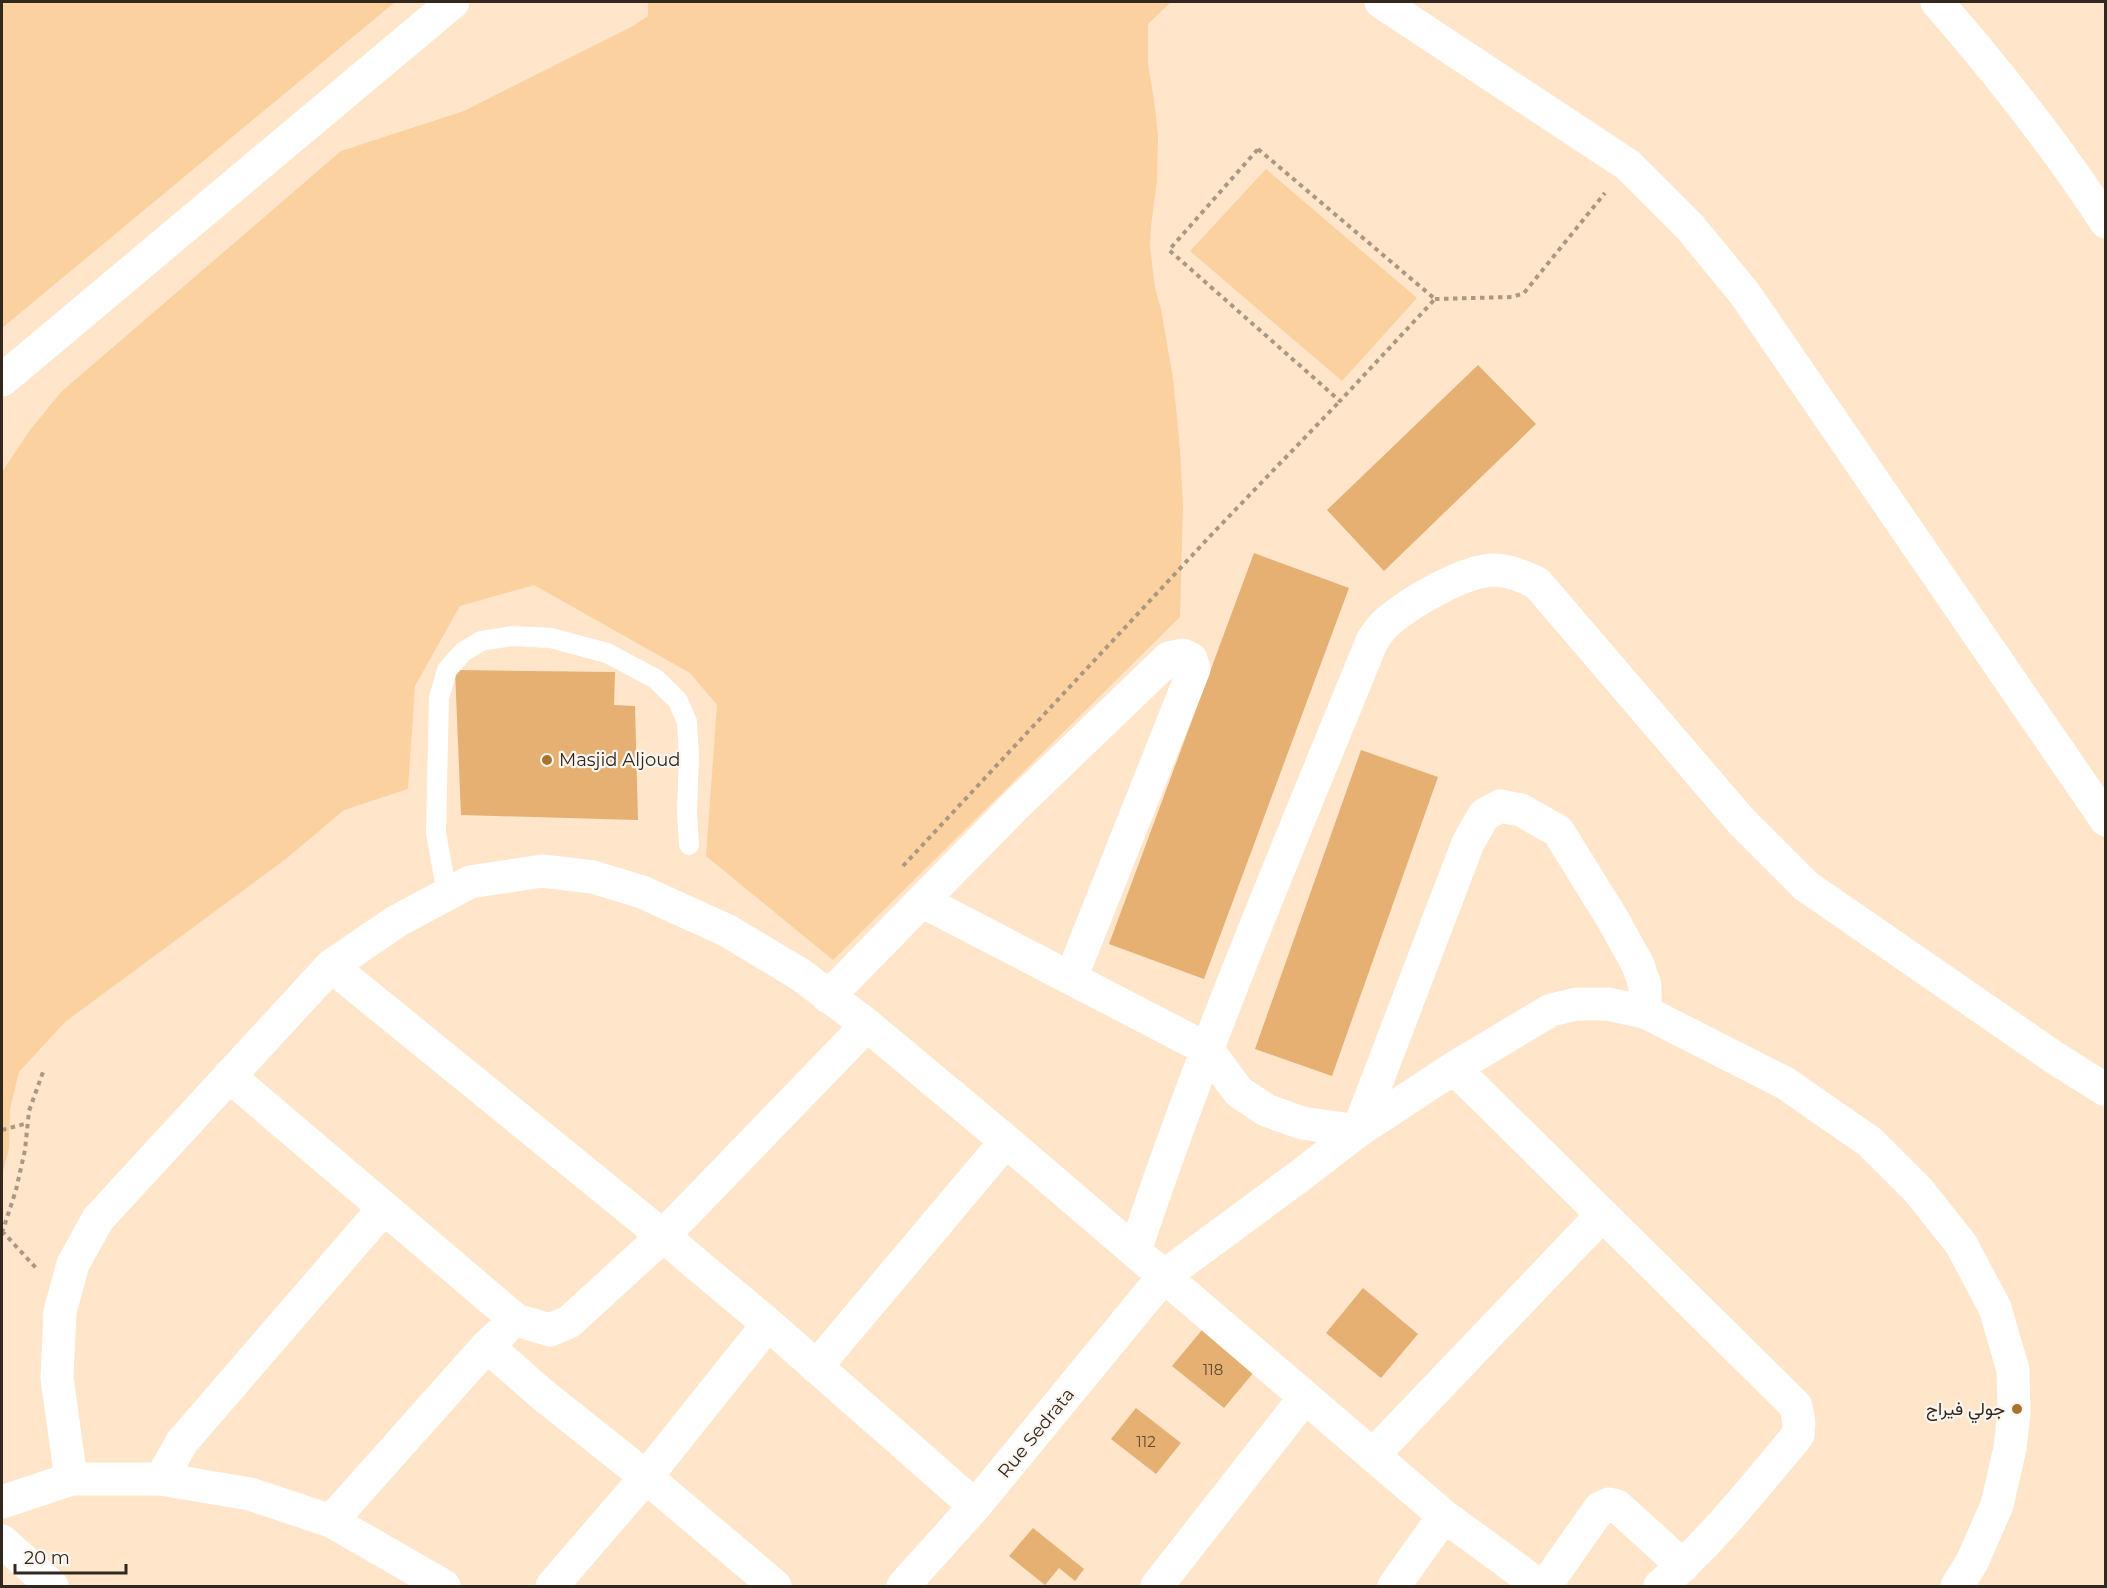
<svg xmlns="http://www.w3.org/2000/svg" width="2107" height="1588" font-family="Montserrat,Vazirmatn,sans-serif">
<style>
.green{fill:#fcd1a0}
.building{fill:#e5b072}
.lines{fill:none;stroke-linecap:round;stroke-linejoin:round}
.path{stroke:#ab9884;stroke-width:4;stroke-dasharray:4.5 4.5;stroke-linecap:butt}
.service{stroke:#fff;stroke-width:20}
.minor{stroke:#fff;stroke-width:33}
.tertiary{stroke:#fff;stroke-width:33}
.poi-dot{fill:#a8732d;stroke:#fcf6f1;stroke-width:2}
.labels{text-anchor:middle;dominant-baseline:central;stroke-width:4.5;stroke-linejoin:round;paint-order:stroke}
.number-label{font-size:15px;fill:#5f4a33}
.poi-label{font-size:18px;fill:#32281e;stroke:#fcf6f1;text-anchor:start}
.street-label{font-size:18px;fill:#32281e;stroke:#fcf6f1}
</style>
<rect width="100%" height="100%" fill="#ffe5ca"/>
<path class="green" d="M2,2h393l-393,326z
M648,2h523l-23,22v40l6,36 4,36 -1,45 -6,45 -1,20 5,42 6,21 12,69 7,70 3,57 -3,112 -347,343 -127,-104 11,-151 -27,-32 -156,-88 -74,21 -45,80 -7,103 -64,21 -57,48 -222,164 -46,50 -9,37 -1,39 -7,28v-704l28,-42 31,-38 280,-241 123,-40 169,-85 15,-10z
M1266,169l151,129 -75,83 -152,-130z"/>
<path class="building" d="M1478,365l58,59 -152,147 -57,-61z
M1254,553l95,35 -145,391 -95,-35z
M455,670l160,2 -1,33 21,1 3,114 -177,-5z
M1361,750l77,27 -106,299 -77,-27z
M1363,1288l55,46 -37,44 -55,-45z
M1202,1330l52,42 -30,36 -52,-42z
M1136,1408l45,35 -25,31 -45,-35z
M1033,1528l51,41 -9,12 -16,-13 -14,17 -36,-29z"/>
<g class="lines">
<path class="path" d="M1258,149l177,150 -95,102 -171,-151z
M1435,299l77,-2 12,-4 81,-100
M903,866l310,-333 127,-132
M2,1130l26,-7
M2,1231l34,37
M2,1233l14,-43 9,-40 4,-39 14,-39"/>
<path class="service" d="M447,894l-11,-61 3,-135 8,-28 16,-18 18,-11 31,-5 39,2 56,15 49,26 22,22 9,21 2,32 -2,59 2,32"/>
<path class="minor" d="M1381,2l247,163 62,62 55,67 361,526
M1937,2c61,70 118,142 169,220
M922,901l285,148 32,43 27,18 36,13 56,8 110,-288 16,-28 16,-9 21,4 37,21 54,87 26,47 7,21v26
M331,966l332,270 105,88 207,182
M828,997l188,-192 153,-147 14,-3 8,4 3,10 -123,309
M1454,1068l342,338 3,17 -1,12c-44,53 -86,106 -138,151
M229,1076l287,244 34,10 19,-8 94,-86 204,-211
M1135,1251c69,-208 155,-408 237,-610 4,-6 9,-13 14,-18 23,-20 77,-52 107,-53 16,0 29,6 44,13l204,238 65,65 249,172 51,32
M487,1346l56,49 103,82 129,109
M816,1367l190,-226
M1374,1454l228,-239
M71,1479l-14,-101 3,-66 13,-48 25,-45 233,-253 66,-45 73,-39 72,-11 51,6 49,15 84,38 75,45 66,50 139,116 438,375 96,70
M161,1479l21,-37 202,-234
M331,1521l156,-175 16,-15
M2,1541l50,45
M552,1586l94,-109 122,-153
M903,1586l72,-80 189,-230 137,-101 57,-44 96,-63 97,-58 26,-6h30l38,8 140,71 85,59 48,48 43,54 34,64 18,62 1,43 -4,35 -13,57 -25,57 -15,24
M1157,1586l148,-189
M1394,1586l50,-70
M1545,1586l55,-78 9,-4 8,2 66,60"/>
<path class="tertiary" d="M2,380l451,-378
M2,1502l69,-23h90l89,15 81,27 113,65"/>
</g>
<g class="poi-dot">
<circle cx="547" cy="760" r="6"/>
<circle cx="2017" cy="1409" r="6"/>
</g>
<g class="labels">
<g class="number-label">
<text x="1213" y="1369">118</text>
<text x="1146" y="1441">112</text>
</g>
<g class="poi-label">
<text x="559" y="760">Masjid Aljoud</text>
<text x="2005" y="1409" text-anchor="end">جولي فيراج</text>
</g>
<g class="street-label">
<text transform="translate(1036 1433) rotate(-51)">Rue Sedrata</text>
</g>
</g>
<rect width="2107" height="1588" fill="none" stroke="#32281e" stroke-width="6"/>
<path d="M15 1564v9h111v-9" fill="none" stroke="#32281e" stroke-width="3"/>
<text x="24" y="1564" font-size="18" fill="#32281e" stroke="#fcf6f1" stroke-width="4.5" paint-order="stroke">20 m</text>
</svg>
